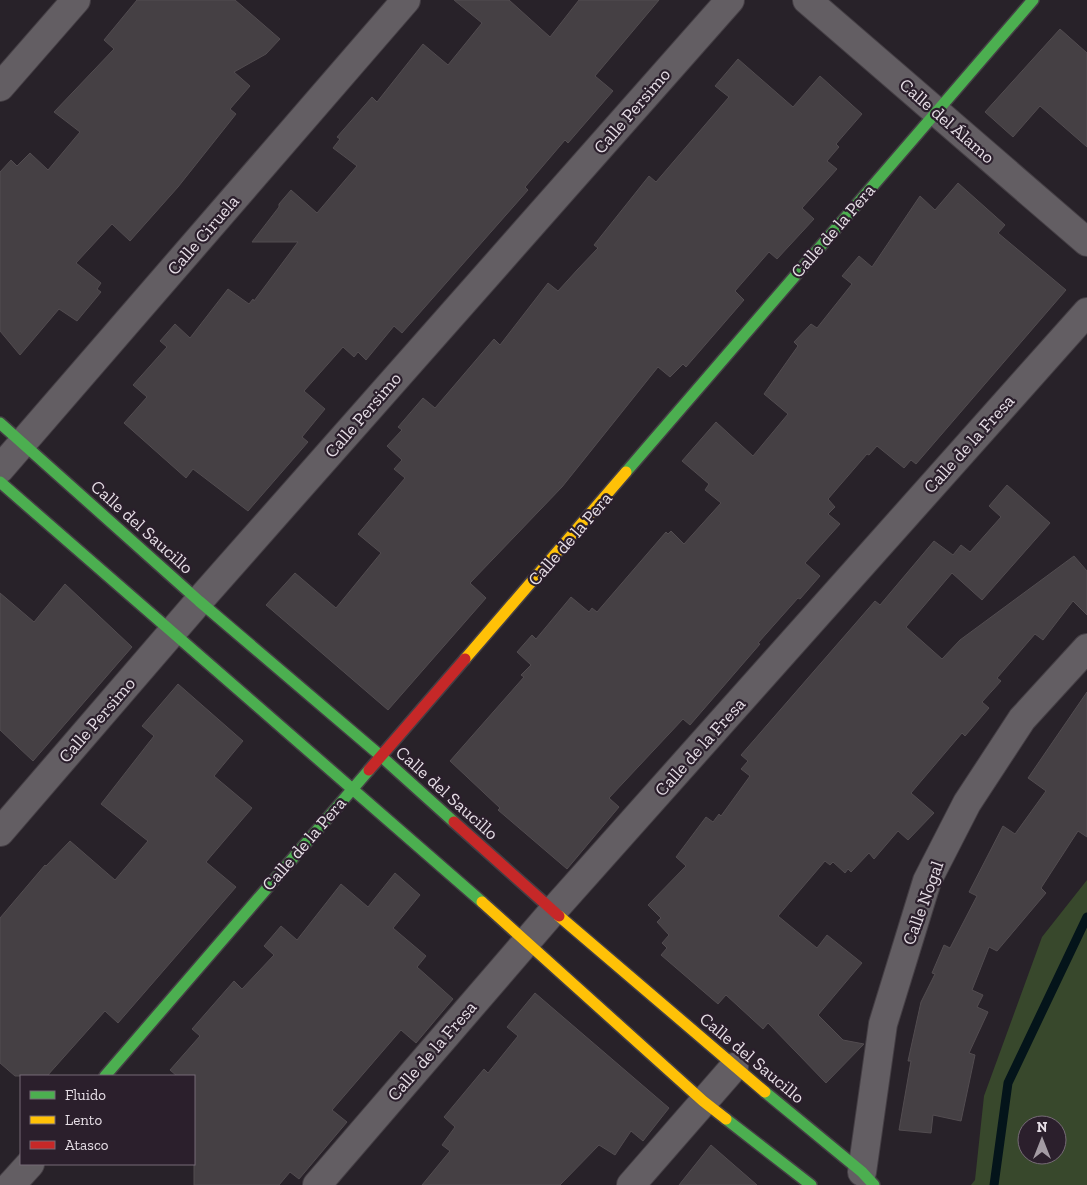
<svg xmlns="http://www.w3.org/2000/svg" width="1087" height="1185" font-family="'Zilla Slab',serif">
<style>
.green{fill:#38482c;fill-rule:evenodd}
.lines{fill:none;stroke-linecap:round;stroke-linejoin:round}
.stream{stroke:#04141a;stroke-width:9}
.building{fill:#454044;stroke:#524c50}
.street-casing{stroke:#443e44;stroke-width:30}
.fast-casing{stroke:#443e44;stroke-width:14}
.slow-casing{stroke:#443e44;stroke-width:14}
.jam-casing{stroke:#443e44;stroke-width:14}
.street{stroke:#635e63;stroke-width:28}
.fast{stroke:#4caf50;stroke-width:11}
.slow{stroke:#ffc107;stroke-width:11}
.jam{stroke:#c62828;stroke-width:11}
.labels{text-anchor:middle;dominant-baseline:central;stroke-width:4.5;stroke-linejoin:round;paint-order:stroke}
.street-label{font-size:18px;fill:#e6dee6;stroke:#2b1f2c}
</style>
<rect width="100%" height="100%" fill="#282229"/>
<path class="green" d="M1087,880v305h-116l4,-5 9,-84 58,-159zM1027,1125h30v30h-30z"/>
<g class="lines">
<path class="stream" d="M994,1185l14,-102 79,-166"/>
</g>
<path class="building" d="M137,0h98l45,39 -14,15 -32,18 16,14 -20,23 6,5 -58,73 -48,54 -18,-17 -36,39 25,20 -4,6 4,3 -24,29 -18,-12 -39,46 -20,-24v-159l11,-12 6,6 13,-13 18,17 32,-38 -26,-20 60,-63 -10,-9z
M454,0h55l41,37 29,-37h80l-64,76 18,15 -45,52 -3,-3 -40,47 3,3 -126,143 -8,-7 -28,34 -8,-8 -4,5 -11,-10 -39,44 21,18 -23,28 6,5 -60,69 -55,-42 -7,9 -62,-55 23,-26 -14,-12 34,-38 -7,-6 15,-17 15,14 38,-49 21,15 4,-5 1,2 44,-59h-46l27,-35v-3l12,-14 26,23 40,-47 -24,-18 7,-9 -3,-2 35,-40 5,5 46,-58 25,21 34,-42z
M1060,29l27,24v94l-47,-41 -27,31 -28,-25z
M738,59l55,48 27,-31 42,38 -26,30 3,3 -12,14 10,8 -35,39 12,11 -37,40 -8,-7 -34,39 9,9 -58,67 -3,-3 -13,13 -12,-10 -96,120 -92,96 16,15 -98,112 -122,-105 29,-32 41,35 45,-55 -23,-19 47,-56 -11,-9 8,-9 -15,-14 15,-16 -4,-3 25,-29 12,10 59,-69 6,6 48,-62 10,8 20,-22 20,-21 -4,-3 55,-69 7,6 73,-85 -14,-11z
M958,183l47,42 -7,8 68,57 -150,174 -5,-4 -7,8 -27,-22 -8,9 -2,-1 -39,45 7,8 -7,7 12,10 -35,39 15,13 -20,23 -2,-1 -40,45 2,1 -70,81 -7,-6 -74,79 10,9 -52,62 -69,-59 2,-2 -50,-47 74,-84 -3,-2 10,-10 -14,-13 15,-17 4,4 35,-42 18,15 3,-4 5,4 69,-80 2,2 3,-3 13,13 37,-41 -16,-13 4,-6 -27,-23 34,-39 37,34 35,-42 -24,-20 34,-48 -4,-4 17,-18 6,4 35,-44 -10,-8 17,-20 13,11 48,-71 15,14z
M1007,485l43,38 -68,77 -30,-27 -46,54 36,32 18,-19 114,-84 13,15v44l-14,-14 -30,39 -8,-6 -38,44 4,3 -19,21 7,6 -24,28 -3,-3 -51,60 23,20 -26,27 -10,-9 -24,28 -5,-6 -18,19 -3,-3 -3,4 -12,-11 -3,3 -5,-4 -47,55 39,32 10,-13 35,28 -44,52 25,25 21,4 -38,39 -58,-60 -5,6 -37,-34 -8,9 -57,-49 6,-7 -5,-5 7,-8 -12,-13 4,-4 -13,-13 38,-39 -10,-9 30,-40 7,5 6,-8 2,2 29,-40 -9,-7 7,-8 -7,-6 134,-154 5,4 54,-64 19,14 8,-10 9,7 31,-35 -12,-11z
M65,584l67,63 -99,114 -33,-31v-137l34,29z
M178,684l65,57 -29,35 38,32 -46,54 30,25 -118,136 -13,-12 -58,65h-32l-15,-13v-145l45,-53 1,1 24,-25 45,39 33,-39 -47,-37 53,-68 -12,-10z
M1087,692v145l-9,-6 -37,57 5,5 -49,58 -8,-4 -17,43 11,5 -6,12 11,5 -19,41 6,2 -14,66 -28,-6 -2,18 -32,-3 12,-69h-3l13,-59 14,-28 -3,-1 12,-28 6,3 27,-52 -8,-4 34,-66 12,8 31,-43 -18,-13z
M395,873l25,22 -27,33 33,28 -9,11 36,32 -37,44 -15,-13 -69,80 15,12 -48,57 -9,-7 -11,13h-85v-109h-17l-7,-6 30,-34 -8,-7 42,-48 8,8 32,-34 -10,-9 17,-20 16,14 44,-56 27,23z
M535,993l134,115 -26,33 -12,-10 -16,24 -16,-10 -39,40h-138l28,-34 -8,-6 13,-18 -11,-10 40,-48 4,4 30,-37 -11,-9z
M711,1145l46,40h-78z"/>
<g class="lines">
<g class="street-casing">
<path id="street" d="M807,0l280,242
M0,87l76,-87
M0,469l406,-469
M0,832l199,-231 531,-601
M862,1172l21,-148 44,-143 40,-78 55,-84 65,-71
M11,1185l19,-21
M317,1185l236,-274 534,-599
M631,1185l103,-118"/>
</g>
<g class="fast-casing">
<path id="fast" d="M0,423l199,178 183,156 72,65
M626,472l407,-472
M0,482l482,420
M105,1076l264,-306
M765,1092l97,80 12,13
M726,1119l85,66"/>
</g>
<g class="slow-casing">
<path id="slow" d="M465,659l161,-187
M482,902l221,199 23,18
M559,916l206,176"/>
</g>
<g class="jam-casing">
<path id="jam" d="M369,770l96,-111
M454,822l105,94"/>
</g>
<use href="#street" class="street"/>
<use href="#fast" class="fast"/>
<use href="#slow" class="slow"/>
<use href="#jam" class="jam"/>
</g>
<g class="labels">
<g class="street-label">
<text transform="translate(632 111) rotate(-49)">Calle Persimo</text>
<text transform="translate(947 121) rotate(41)">Calle del Álamo</text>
<text transform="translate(833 231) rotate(-49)">Calle de la Pera</text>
<text transform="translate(203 235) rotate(-49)">Calle Ciruela</text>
<text transform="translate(363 415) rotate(-49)">Calle Persimo</text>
<text transform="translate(969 444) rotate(-48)">Calle de la Fresa</text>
<text transform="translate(142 527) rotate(42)">Calle del Saucillo</text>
<text transform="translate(570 539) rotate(-49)">Calle de la Pera</text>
<text transform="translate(97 720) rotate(-49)">Calle Persimo</text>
<text transform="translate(700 747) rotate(-48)">Calle de la Fresa</text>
<text transform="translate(447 793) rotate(42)">Calle del Saucillo</text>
<text transform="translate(304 844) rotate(-49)">Calle de la Pera</text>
<text transform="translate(923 903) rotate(-70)">Calle Nogal</text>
<text transform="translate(432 1051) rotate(-49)">Calle de la Fresa</text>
<text transform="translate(752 1058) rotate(40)">Calle del Saucillo</text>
</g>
</g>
<rect x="20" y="1075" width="175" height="90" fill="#2b1f2c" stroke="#766b76"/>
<rect x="30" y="1091" width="25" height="8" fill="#4caf50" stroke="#766b76"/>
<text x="65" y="1100" font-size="15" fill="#e6dee6">Fluido</text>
<rect x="30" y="1116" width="25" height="8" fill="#ffc107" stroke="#766b76"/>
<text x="65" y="1125" font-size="15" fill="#e6dee6">Lento</text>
<rect x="30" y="1141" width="25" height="8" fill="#c62828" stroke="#766b76"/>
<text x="65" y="1150" font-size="15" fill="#e6dee6">Atasco</text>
<g transform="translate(1042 1140)"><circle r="24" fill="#2b1f2c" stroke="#766b76"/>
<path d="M0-4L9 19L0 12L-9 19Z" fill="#a49ca4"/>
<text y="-8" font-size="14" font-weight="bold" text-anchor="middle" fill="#e6dee6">N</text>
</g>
</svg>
